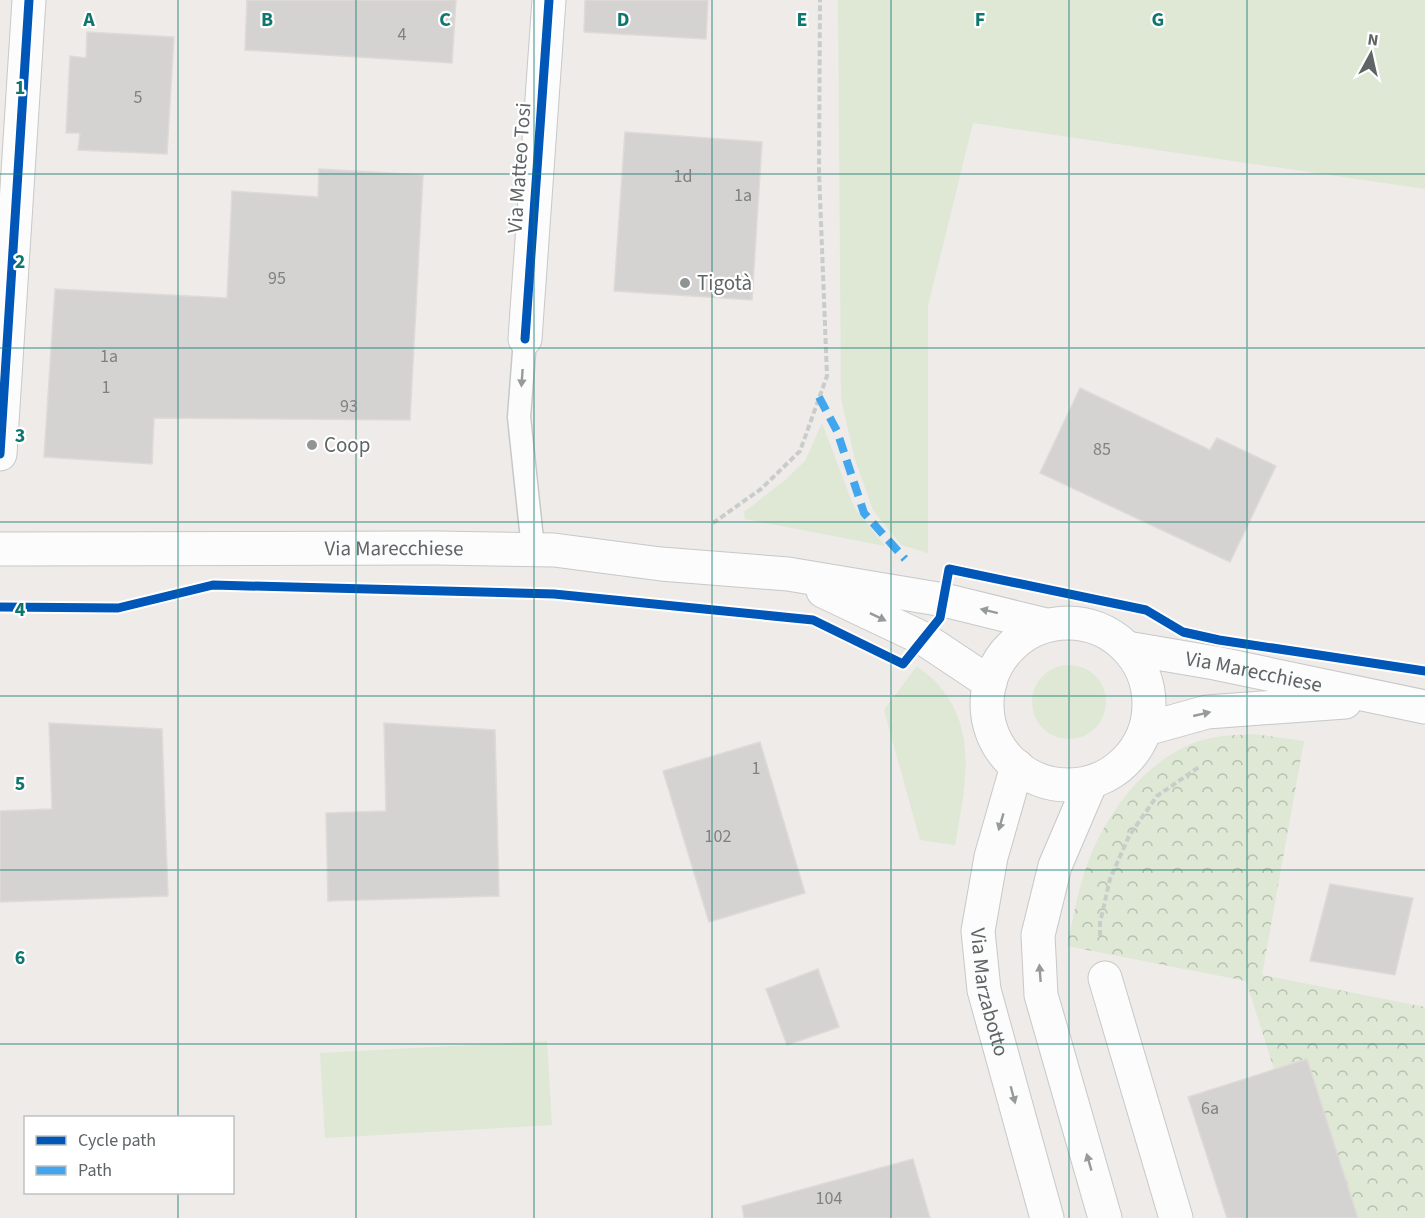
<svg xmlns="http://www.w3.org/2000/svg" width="1425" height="1218" font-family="'Source Sans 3',sans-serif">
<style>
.grass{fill:#dee8d5}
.forest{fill:url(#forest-crowns)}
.building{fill:#d5d3d2;stroke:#dedad8;stroke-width:1.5}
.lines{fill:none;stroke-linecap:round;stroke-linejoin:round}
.service-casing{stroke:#c7c8c8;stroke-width:25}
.minor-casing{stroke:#c7c8c8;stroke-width:35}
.tertiary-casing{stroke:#c7c8c8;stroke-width:35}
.secondary-casing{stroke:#c7c8c8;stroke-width:35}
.path{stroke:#c9cdca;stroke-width:4;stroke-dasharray:6 3;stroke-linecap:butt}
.service{stroke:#fcfcfc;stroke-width:22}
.minor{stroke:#fcfcfc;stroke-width:33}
.tertiary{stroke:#fcfcfc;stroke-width:33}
.secondary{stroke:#fcfcfc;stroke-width:33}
.quiet{stroke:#41a6ee;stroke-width:8;stroke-dasharray:15 8;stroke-linecap:butt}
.cycleway-casing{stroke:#fff;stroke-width:13}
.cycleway{stroke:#0057b8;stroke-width:9}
.oneway{fill:#969a9b}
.grid{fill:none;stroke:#0f766e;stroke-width:1.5;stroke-opacity:0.55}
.poi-dot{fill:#919494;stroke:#fff;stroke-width:2}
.labels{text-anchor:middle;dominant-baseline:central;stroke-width:4.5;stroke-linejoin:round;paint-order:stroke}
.number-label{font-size:18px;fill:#7e8283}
.street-label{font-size:21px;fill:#5f6567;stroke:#fff}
.poi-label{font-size:21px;fill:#5f6567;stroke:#fff;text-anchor:start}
.grid-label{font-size:20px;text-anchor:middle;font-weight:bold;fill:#0f766e;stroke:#fff;stroke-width:4.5;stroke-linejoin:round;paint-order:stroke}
</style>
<defs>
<pattern id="forest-crowns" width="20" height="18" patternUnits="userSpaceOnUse" patternTransform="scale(1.5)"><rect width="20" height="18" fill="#dee8d5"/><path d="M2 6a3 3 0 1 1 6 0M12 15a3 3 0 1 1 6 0" fill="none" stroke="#b7c0b1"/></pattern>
</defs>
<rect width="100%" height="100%" fill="#eeebe9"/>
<path class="grass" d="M838,0h587v189l-452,-66 -45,183v247l-27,-8 -28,-35 -18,-50 -14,-62z
M822,423l32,84 31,39 -140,-27 -1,-7 41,-32 20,-19z
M1032 702a37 37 0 1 1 74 0a37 37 0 1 1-74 0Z
M917,666c8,7 18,13 24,22 38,47 23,103 14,157l-35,-5 -36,-130z
M547,1041l5,84 -227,13 -5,-85z"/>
<path class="forest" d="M1253,734l51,7 -42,234 163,32v211h-67l-51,-159 -33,10 -28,-88 -179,-35c7,-31 12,-64 25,-94 22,-50 63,-102 119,-114 14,-3 28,-3 42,-4z"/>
<path class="building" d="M247,0h209l-4,63 -207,-13z
M585,0h123l-2,39 -122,-7z
M87,32l87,5 -7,117 -89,-4 2,-17h-14l4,-77 16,2z
M625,132l137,10 -10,158 -138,-9z
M319,169l104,6 -13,245 -256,-2 -2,46 -108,-7 11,-168 172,9 5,-107 86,6z
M1080,388l130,62 7,-12 59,28 -46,96 -190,-89z
M49,723l113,6 6,167 -168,6v-91l52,-2z
M384,723l111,7 4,166 -171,5 -2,-88 60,-2z
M760,742l45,151 -96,29 -46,-151z
M1330,884l83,14 -18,77 -85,-14z
M818,969l21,58 -52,18 -21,-56z
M1307,1059l51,159h-131l-39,-121z
M913,1159l17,59h-186l-2,-12z"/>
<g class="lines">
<g class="service-casing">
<path id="service" d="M525,339l-6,78 14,132"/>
</g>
<g class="minor-casing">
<path id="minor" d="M525,339l24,-339
M0,454l29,-454
M1105,978l71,240"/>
</g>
<g class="tertiary-casing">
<g id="tertiary">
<path id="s1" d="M1127,648l88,15 210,44"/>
<path d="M1146,729l61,-17 138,-10"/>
</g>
</g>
<g class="secondary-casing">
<g id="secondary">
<path id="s2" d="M0,549l436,-1 118,2 107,14 127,10 156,26 102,25"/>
<path d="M823,591l101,48 66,44"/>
<circle cx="1068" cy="704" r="81"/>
<path id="s3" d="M1017,766l-26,91 -13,74 6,59 63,228"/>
<path d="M1091,782l-36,84 -17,69 3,60 64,223"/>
</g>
</g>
<path class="path" d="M713,523l48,-34 39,-38 27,-75 -8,-204 1,-172
M1100,936v-13l10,-44 19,-43 28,-40 42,-29"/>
<use href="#service" class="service"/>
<use href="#minor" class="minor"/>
<use href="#tertiary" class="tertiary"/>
<use href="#secondary" class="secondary"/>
<path class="quiet" d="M819,397l18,34 27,82 41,46"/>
<g class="cycleway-casing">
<path id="cycleway" d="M525,339l24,-339
M0,454l29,-454
M0,607l118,1 95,-23 341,9 259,26 90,44 37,-46 9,-49 197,41 37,22 36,8 206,31"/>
</g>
<use href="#cycleway" class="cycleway"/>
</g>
<defs><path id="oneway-solid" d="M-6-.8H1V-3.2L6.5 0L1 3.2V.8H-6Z" transform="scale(1.5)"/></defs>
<g class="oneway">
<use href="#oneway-solid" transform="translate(522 378) rotate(94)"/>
<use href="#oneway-solid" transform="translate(989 611) rotate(-166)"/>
<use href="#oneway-solid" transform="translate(878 617) rotate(26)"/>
<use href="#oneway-solid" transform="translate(1202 714) rotate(-13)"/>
<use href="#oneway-solid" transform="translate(1001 822) rotate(106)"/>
<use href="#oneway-solid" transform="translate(1040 973) rotate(-94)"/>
<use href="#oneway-solid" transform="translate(1013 1095) rotate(75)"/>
<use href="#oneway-solid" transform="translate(1089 1162) rotate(-106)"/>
</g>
<path class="grid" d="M178,0v1118M356,0v1218M534,0v1218M712,0v1218M891,0v1218M1069,0v1218M1247,0v1218M0,174h1425M0,348h1425M0,522h1425M0,696h1425M0,870h1425M0,1044h1425M178,1192v26"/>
<g class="poi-dot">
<circle cx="685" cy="283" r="6"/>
<circle cx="312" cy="445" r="6"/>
</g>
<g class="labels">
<g class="number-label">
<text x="402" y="34">4</text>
<text x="138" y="97">5</text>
<text x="683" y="176">1d</text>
<text x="743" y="195">1a</text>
<text x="277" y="278">95</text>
<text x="109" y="356">1a</text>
<text x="106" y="387">1</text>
<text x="349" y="406">93</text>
<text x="1102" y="449">85</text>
<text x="756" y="768">1</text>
<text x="718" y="836">102</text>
<text x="1210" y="1108">6a</text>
<text x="829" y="1198">104</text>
</g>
<g class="street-label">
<text transform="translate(519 168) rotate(-86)">Via Matteo Tosi</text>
<text stroke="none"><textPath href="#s2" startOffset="394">Via Marecchiese</textPath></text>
<text stroke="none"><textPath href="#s1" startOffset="129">Via Marecchiese</textPath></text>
<text stroke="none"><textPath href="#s3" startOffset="232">Via Marzabotto</textPath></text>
</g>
<g class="poi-label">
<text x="697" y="283">Tigotà</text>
<text x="324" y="445">Coop</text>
</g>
</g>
<g class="grid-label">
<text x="89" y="26">A</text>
<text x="267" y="26">B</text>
<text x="445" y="26">C</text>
<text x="623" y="26">D</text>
<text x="802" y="26">E</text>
<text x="980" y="26">F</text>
<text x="1158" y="26">G</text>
<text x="20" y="94">1</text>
<text x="20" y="268">2</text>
<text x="20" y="442">3</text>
<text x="20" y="616">4</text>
<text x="20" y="790">5</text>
<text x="20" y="964">6</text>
</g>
<rect x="24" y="1116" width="210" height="78" fill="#ffffff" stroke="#bfc1c2" stroke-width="1.5"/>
<rect x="36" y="1136" width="30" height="9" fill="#0057b8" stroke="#bfc1c2" stroke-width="1.5"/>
<text x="78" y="1146" font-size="18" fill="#5f6567">Cycle path</text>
<rect x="36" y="1166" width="30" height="9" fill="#41a6ee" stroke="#bfc1c2" stroke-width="1.5"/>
<text x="78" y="1176" font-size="18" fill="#5f6567">Path</text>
<g transform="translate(1371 54) rotate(8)" stroke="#ffffff" stroke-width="4.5" paint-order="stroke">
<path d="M0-4.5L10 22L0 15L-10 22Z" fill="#5f6567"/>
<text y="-9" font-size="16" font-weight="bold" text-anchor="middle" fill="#5f6567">N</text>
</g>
</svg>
